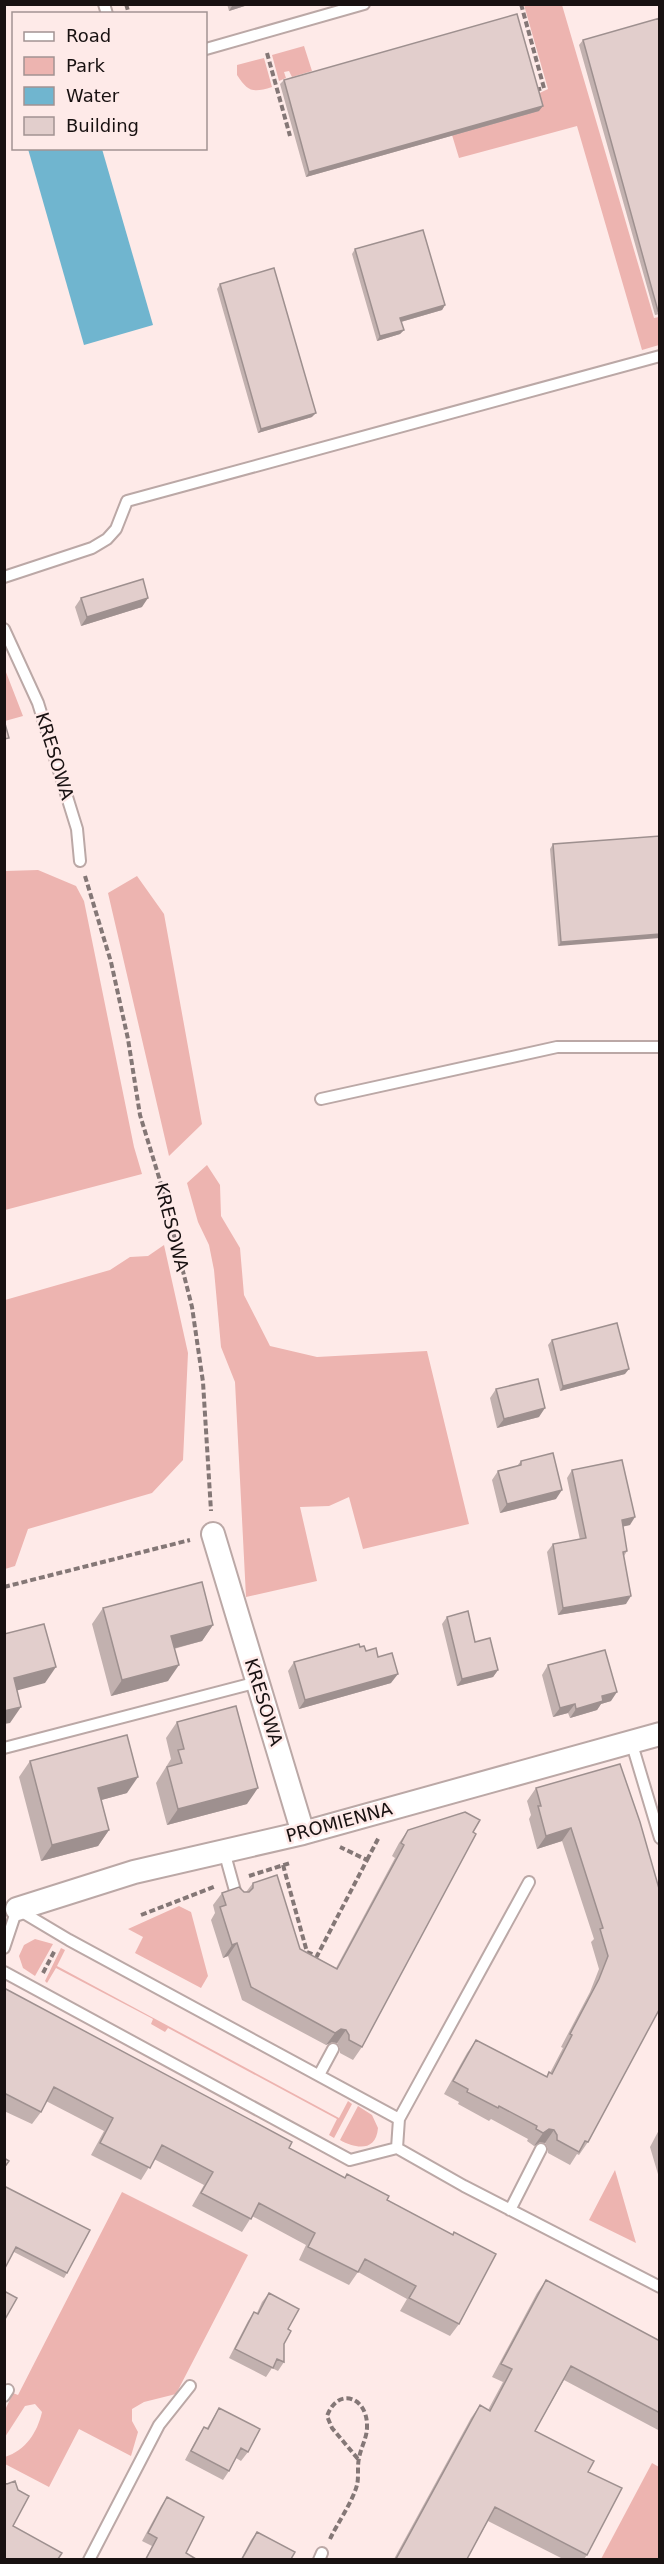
<svg xmlns="http://www.w3.org/2000/svg" width="664" height="2564" font-family="'DejaVu Sans',sans-serif">
<style>
.green{fill:#edb4b0}
.water{fill:#70b5cf}
.lines{fill:none;stroke-linecap:round;stroke-linejoin:round}
.service-casing{stroke:#bba8a6;stroke-width:14}
.minor-casing{stroke:#bba8a6;stroke-width:26}
.path{stroke:#847776;stroke-width:4;stroke-dasharray:6 3;stroke-linecap:butt}
.service{stroke:#fff;stroke-width:10}
.minor{stroke:#fff;stroke-width:22}
.wall{fill:#c2b1af}
.shaded-wall{fill:#9e908f}
.building{fill:#e2cecc;stroke:#9e908f;stroke-width:1.5}
.labels{text-anchor:middle;dominant-baseline:central;stroke-width:5;stroke-linejoin:round;paint-order:stroke}
.street-label{font-size:18px;fill:#181111;stroke:#feeae8}
</style>
<rect width="100%" height="100%" fill="#feeae8"/>
<path class="green" d="M524,5h38l92,313 5,-1v28l-17,5 -65,-224 -118,32 -7,-23 96,-46z
M304,46l8,25 -20,6 -3,-6 -5,1 2,6 -7,3 -7,-26z
M264,58l8,29c-19,6 -24,5 -35,-12v-10z
M4,667l19,49 -18,5h-1z
M38,870l38,16 8,15 50,246 8,27 -137,36v-339z
M137,876l27,38 38,210 -33,32 -61,-263z
M207,1165l13,20 1,31 19,32 4,47 26,51 47,11 110,-6 42,173 -106,25 -14,-52 -20,9 -29,1 17,74 -71,16 -11,-215 -14,-35 -7,-77 -5,-25 -11,-23 -11,-39z
M164,1245l24,108 -5,107 -31,33 -124,36 -13,37 -10,3v-269l105,-30 20,-13 18,-1z
M179,1906l12,6 17,64 -7,12 -66,-35 8,-16 -15,-8z
M35,1939l18,5 -18,32 -12,-8 -4,-12 5,-11z
M61,1948l4,2 -8,16 282,152 9,-17 4,3 -18,34 -5,-3 8,-16 -169,-91 -3,4 -14,-8 2,-5 -97,-51 -9,15 -2,-2z
M358,2106l14,9 6,13c-2,24 -22,21 -38,12z
M615,2170l21,73 -47,-23z
M122,2192l126,63 -72,139 -32,8 -12,7v12l6,11 -7,24 -52,-27 -30,58 -44,-23v-7c21,-7 32,-24 37,-45l-7,-8 -10,2 -20,31v-27l8,-17 5,2z
M652,2463l7,4v92h-58z"/>
<path class="water" d="M28,149h74l51,176 -69,20z"/>
<g class="lines">
<g class="service-casing">
<path id="service" d="M104,4l3,10
M206,49l158,-45
M4,577l88,-29 15,-9 9,-10 11,-28 533,-145
M4,629l34,74 39,126 3,32
M321,1099l236,-52h103
M631,1741l29,97
M4,1748l254,-66
M224,1851l13,47
M4,1948l13,-39 52,31 330,179 -2,29 67,38 196,101
M4,1972l346,188 47,-12
M319,2075l14,-26
M399,2119l130,-237
M510,2210l31,-61
M4,2396l4,-6
M89,2560l70,-135 31,-39
M319,2560l3,-7"/>
</g>
<g class="minor-casing">
<path id="minor" d="M213,1534l90,299
M17,1909l117,-37 169,-39 357,-99"/>
</g>
<path class="path" d="M126,4l3,10
M521,4l23,84 -9,2
M267,53l23,83
M85,876l26,86 17,77 12,76 21,69 31,123 11,75 8,129
M4,1587l186,-47
M367,1860l12,-23
M283,1865l24,87 10,4 50,-96 -27,-13
M249,1876l41,-13
M141,1915l75,-29
M43,1973l12,-23
M330,2539c8,-17 22,-36 27,-54 2,-8 0,-18 2,-27 2,-11 8,-20 8,-31 1,-30 -29,-41 -40,-11l5,12 26,31"/>
<use href="#service" class="service"/>
<use href="#minor" class="minor"/>
</g>
<path class="wall" d="M227,4h24l-22,7z
M583,40l77,274 -5,1 -76,-270z
M284,80l255,31 -233,66 -26,-93z
M355,249l90,56 -3,5 -41,12 3,8 -4,4 -23,7 -25,-87z
M220,284l92,133 -54,16 -41,-144z
M81,598l61,9 -61,19 -6,-19z
M660,836l-102,110 -8,-97 3,-5z
M552,1340l73,34 -65,17 -12,-46z
M496,1389l43,28 -42,11 -7,-30z
M521,1461l35,38 -56,14 -8,-33 6,-9 19,-5z
M572,1470l58,55 -7,1 4,25 -3,5 2,48 -68,11 -11,-63 6,-8 27,-4 -13,-62z
M103,1608l110,17 -11,16 -28,8 -6,32 -57,15 -19,-72z
M447,1617l28,25 23,28 -5,7 -36,9 -15,-62z
M360,1647l18,10 13,26 -92,26 -11,-38 6,-9z
M548,1665l63,36 -10,3 -4,6 -27,8 -2,-5 -15,4 -11,-42z
M177,1722l70,82 -80,21 -11,-42 15,-24 -5,-21z
M30,1761l97,32 -26,7 8,30 -11,16 -57,15 -22,-84z
M536,1788l104,34 -52,320 -9,13 -2,-1 -7,11 -22,-12v-5l-3,-5 -5,-1 -6,4 -7,-5 1,-2 -37,-20 -2,2 -31,-17 1,-2 -15,-8 23,-41 9,-13 70,37 3,-5 1,1 13,-25 -2,-1 29,-55 9,-23 -8,-27 3,-3 -32,-98 -25,8 -8,-30 2,-4 -4,-14z
M408,1830l-46,217 -9,13 -13,-7v-5l-3,-5 -5,-1 -6,3 -84,-45 -14,-44 -5,2 -12,-38 4,-7 -2,-8 9,-12 24,-1 7,-9 47,66 36,19 59,-110 -3,-2 7,-13z
M4,1988l285,160 163,87 2,-3 5,92 -9,12 -50,-25 7,-12 -49,-27 -9,13 -50,-25 7,-15 -54,-29 -10,16 -50,-26 12,-21 -50,-26 -13,21 -50,-25 13,-24 -58,-30 -5,11 -9,12 -28,-13z
M660,2128v53l-10,-34z
M4,2186l63,87 -3,5 -50,-26z
M546,2280l114,61v90l-96,-51 -29,51 53,41 -1,83 -3,4h-21l-75,-38 -21,38h-73l77,-141 9,-13 8,5 15,-28 -11,-5 45,-84z
M269,2293l19,36 -4,15v18l-6,9 -6,-3 -6,9 -37,-19 19,-37 6,-9 3,1 5,-11z
M219,2408l29,44 -7,9 -5,-3 -7,13 -6,9 -38,-20 13,-24 6,-9 3,1z
M167,2497l19,56 10,6h-51l7,-13 -10,-5 19,-35z
M257,2532l34,27h-50l10,-19z"/>
<path class="shaded-wall" d="M237,4h14l-22,7 3,-5z
M543,106l-4,5 -233,66 3,-5z
M445,305l-3,5 -45,13 3,-5z
M404,330l-4,4 -23,7 3,-5z
M316,413l-4,4 -54,16 3,-4z
M148,598l-6,9 -61,19 6,-9z
M660,934v4l-102,8 3,-4z
M629,1369l-4,5 -65,17 3,-5z
M545,1408l-6,9 -42,11 7,-9z
M562,1490l-6,9 -56,14 7,-9z
M635,1517l-5,8 -13,3 5,-8z
M631,1596l-5,8 -68,11 5,-7z
M213,1625l-11,16 -42,11 11,-16z
M179,1665l-11,16 -57,15 11,-16z
M56,1667l-11,16 -41,11 10,-16z
M498,1670l-5,7 -36,9 5,-7z
M398,1674l-7,9 -92,26 6,-9z
M617,1692l-6,9 -10,3 -4,6 -27,8 6,-9 26,-13z
M575,1704l-7,9 -15,4 7,-9z
M21,1707l-11,16 -6,1v-13z
M138,1777l-11,16 -40,11 11,-16z
M258,1788l-11,16 -80,21 11,-16z
M571,1828l-9,13 -25,8 9,-13z
M109,1830l-11,16 -57,15 11,-16z
M237,1943l-9,13 -5,2 9,-13z
M341,2029l5,1 -9,13 -5,-1 -6,3 9,-12z
M549,2129l5,1 -9,13 -5,-1 -6,4 9,-13z"/>
<path class="building" d="M517,14l26,92 -234,66 -25,-92z
M660,18v292l-2,1 -75,-271z
M423,230l22,75 -45,13 4,12 -24,6 -25,-87z
M274,268l42,145 -55,16 -41,-145z
M143,579l5,19 -61,19 -6,-19z
M4,720l5,18 -5,1z
M660,836v98l-99,8 -8,-98z
M617,1323l12,46 -66,17 -11,-46z
M538,1379l7,29 -41,11 -8,-30z
M553,1453l9,37 -55,14 -9,-33 23,-6v-4z
M622,1460l13,57 -13,3 5,31 -4,1 8,44 -68,12 -10,-64 33,-6 -14,-68z
M202,1582l11,43 -42,11 8,29 -57,15 -19,-72z
M468,1611l7,31 15,-4 8,32 -36,9 -15,-62z
M44,1624l12,43 -42,11 7,29 -17,4v-77z
M359,1644l1,3 4,-1 2,5 10,-3 2,9 14,-4 6,21 -93,26 -11,-38z
M605,1650l12,42 -15,4 1,5 -27,8 -1,-5 -15,4 -12,-43z
M236,1706l22,82 -80,21 -11,-42 15,-4 -4,-13 6,-1 -7,-27z
M127,1735l11,42 -40,11 11,42 -57,15 -22,-84z
M620,1764l20,58 20,70v116l-72,134 -3,-1 -6,11 -22,-12v-5l-3,-5 -5,-1 -6,4 -7,-4 1,-3 -38,-20 -1,2 -31,-16 1,-3 -15,-8 23,-41 71,37 2,-5 3,2 20,-39 -2,-1 29,-55 9,-23 -8,-27 3,-1 -32,-100 -25,8 -8,-30h3l-5,-18z
M465,1812l15,8 -7,12 3,2 -114,213 -13,-7v-5l-3,-5 -5,-1 -6,4 -84,-46 -14,-44 -5,2 -12,-38 6,-2 -4,-12 17,-6 5,5h5l4,-4v-5l24,-8 23,74 37,20 67,-124 -3,-2 7,-13z
M4,1988l288,154 -3,6 56,30 2,-4 42,22 -2,4 66,35 1,-3 42,22 -37,70 -50,-26 7,-12 -51,-27 -7,13 -50,-25 7,-14 -56,-30 -8,16 -50,-26 12,-21 -51,-27 -12,23 -50,-25 13,-25 -59,-31 -13,25 -37,-19z
M4,2158l5,3 -5,7z
M4,2186l86,44 -23,43 -51,-26 -12,23z
M546,2280l114,61v72l-89,-47 -36,65 59,30 -6,11 34,16 -35,67 -92,-48 -28,52h-71l84,-154 10,6 22,-42 -11,-5z
M4,2291l13,7 -13,23z
M269,2293l30,16 -11,20 3,2 -7,13v18l-7,-3 -4,9 -38,-19 19,-37 4,2z
M219,2408l41,21 -12,23 -7,-4 -12,23 -38,-20 13,-24 4,2z
M15,2481l3,9 11,6 -16,30 49,27 -4,6h-54v-76l3,1z
M167,2497l37,20 -18,36 10,6h-50l11,-21 -9,-5z
M257,2532l38,20 -4,7h-49z"/>
<g class="labels">
<g class="street-label">
<text transform="translate(55 756) rotate(73)">KRESOWA</text>
<text transform="translate(172 1227) rotate(76)">KRESOWA</text>
<text transform="translate(264 1702) rotate(73)">KRESOWA</text>
<text transform="translate(339 1822) rotate(-15)">PROMIENNA</text>
</g>
</g>
<rect width="664" height="2564" fill="none" stroke="#181111" stroke-width="12"/>
<rect x="12" y="12" width="195" height="138" fill="#feeae8" stroke="#a29392" stroke-width="1.5"/>
<rect x="24" y="32" width="30" height="9" fill="#ffffff" stroke="#a29392" stroke-width="1.5"/>
<text x="66" y="42" font-size="18" fill="#181111">Road</text>
<rect x="24" y="57" width="30" height="18" fill="#edb4b0" stroke="#a29392" stroke-width="1.5"/>
<text x="66" y="72" font-size="18" fill="#181111">Park</text>
<rect x="24" y="87" width="30" height="18" fill="#70b5cf" stroke="#a29392" stroke-width="1.5"/>
<text x="66" y="102" font-size="18" fill="#181111">Water</text>
<rect x="24" y="117" width="30" height="18" fill="#e2cecc" stroke="#a29392" stroke-width="1.5"/>
<text x="66" y="132" font-size="18" fill="#181111">Building</text>
</svg>
